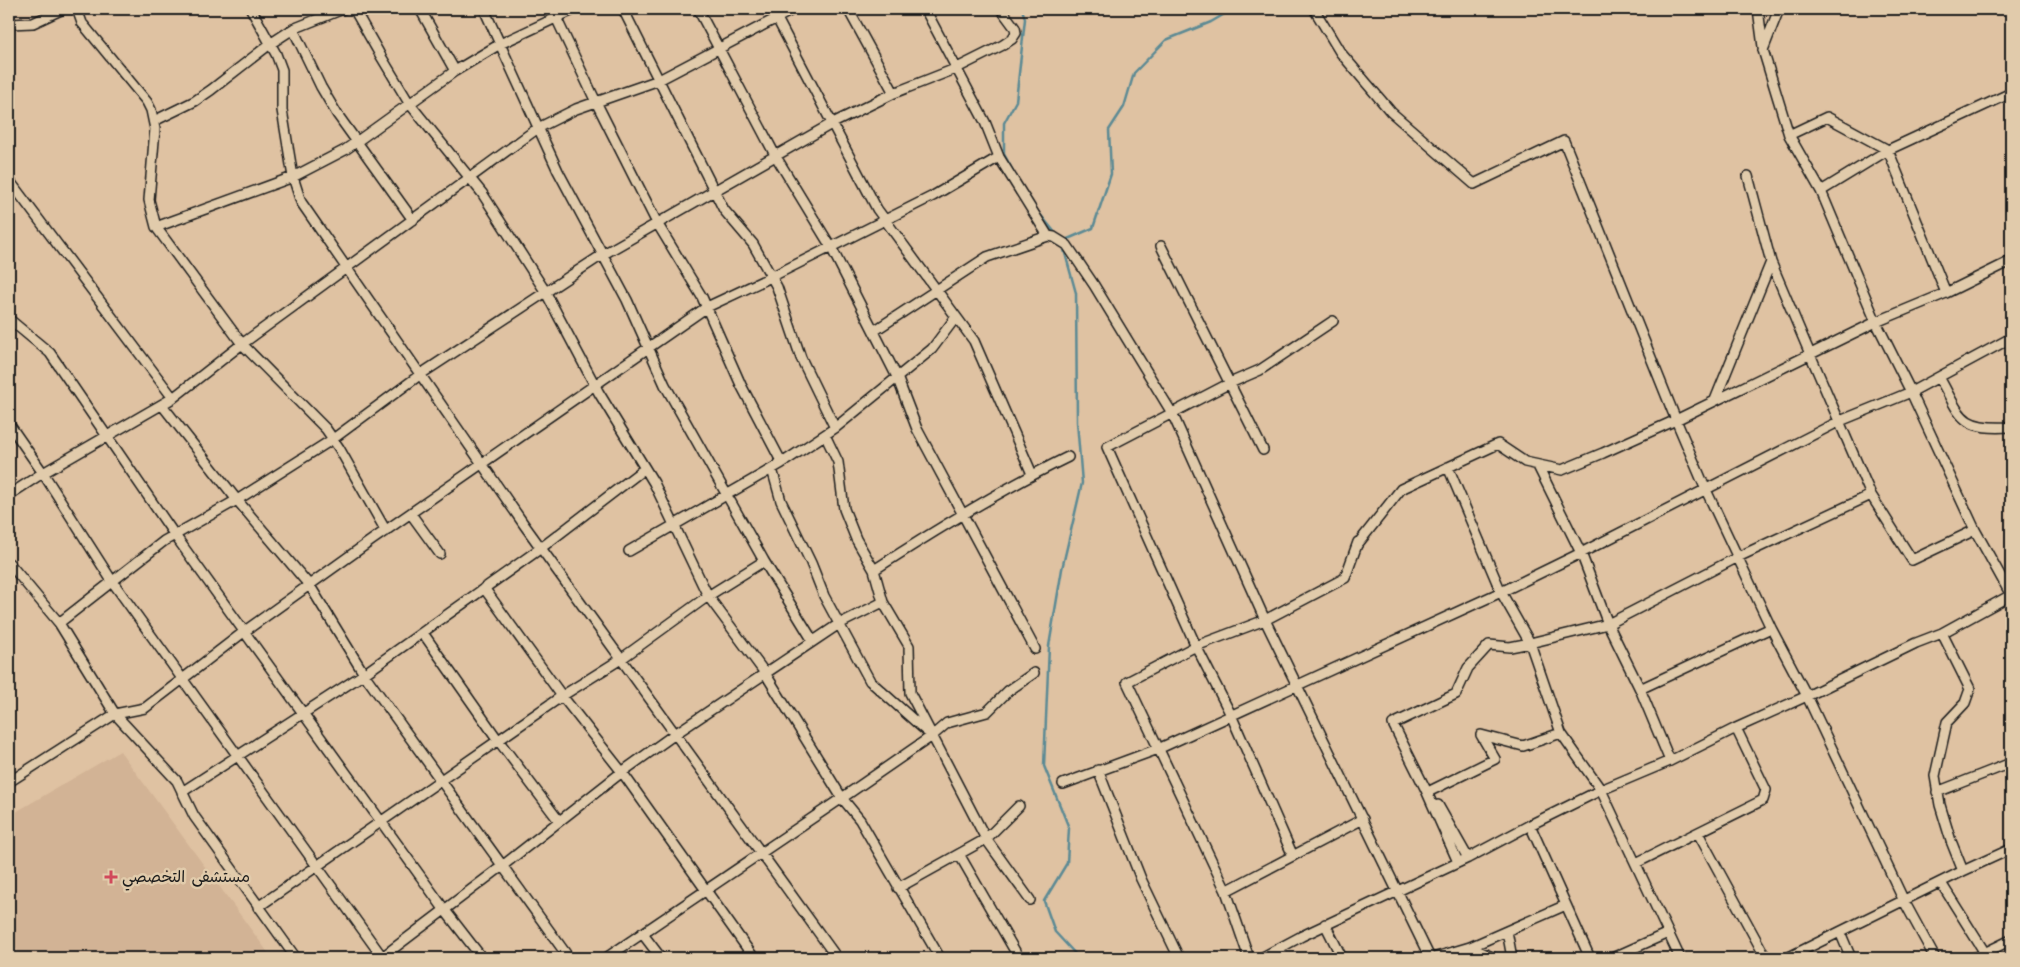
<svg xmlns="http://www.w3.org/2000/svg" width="2020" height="967" font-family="'Architects Daughter','Playpen Sans Arabic',sans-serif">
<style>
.built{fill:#d2b395}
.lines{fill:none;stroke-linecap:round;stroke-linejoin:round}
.stream{stroke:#5c8a94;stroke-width:2.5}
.minor-casing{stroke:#1c1c1c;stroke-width:12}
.minor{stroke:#e1cbab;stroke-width:9}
.poi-dot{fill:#d1495b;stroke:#e1cbab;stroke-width:2}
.labels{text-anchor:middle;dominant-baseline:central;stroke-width:5;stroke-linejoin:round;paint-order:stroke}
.poi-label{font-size:16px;fill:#1c1c1c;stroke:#e1cbab;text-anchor:start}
</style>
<rect width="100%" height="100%" fill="#dfc2a2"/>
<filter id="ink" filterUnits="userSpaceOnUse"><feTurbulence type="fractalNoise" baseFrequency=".02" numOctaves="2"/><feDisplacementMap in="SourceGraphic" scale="10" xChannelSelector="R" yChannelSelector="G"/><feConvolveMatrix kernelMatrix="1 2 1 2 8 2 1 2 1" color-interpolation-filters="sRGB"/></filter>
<g filter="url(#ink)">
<path class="built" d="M120,751l152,207h-249l-14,-19v-123z"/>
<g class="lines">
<path class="stream" d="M1013,171l-9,-17v-31l12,-22 9,-82 -3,-10
M1035,208l22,27
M1063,241l30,-13 18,-54 -2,-44 15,-23 10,-34 32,-33 45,-18 22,-13
M1063,246l13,47 1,129 5,61 -20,86 -13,77 -5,120 25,62 -2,35 -23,38 11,31 24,26"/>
<g class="minor-casing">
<path id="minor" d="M77,9l5,14 65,79 4,8 4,19 -6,71 7,27 86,117 84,85 13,19 47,83
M251,9l25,45 6,16v40l11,67 8,25 224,324 312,432
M354,9l25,44 30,50 73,90 63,98 54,102 55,90 54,113 57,77 77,125 18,22 80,138
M420,9l35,62
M484,9l74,162 69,129 38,85 99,176 49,80
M552,9l44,93 61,121 45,74 39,88 41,78
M623,9l101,201 29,34 24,43 24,71 34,70
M698,9l77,146 56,92 66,130 20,52 118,220
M772,9l105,200 97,132 58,133
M848,9l46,84
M925,9l60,113 14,35 49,79
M1314,9l26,43 51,60 83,72 90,-43 112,279 30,70 65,138 36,68 97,205 31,57
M1758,9l5,38
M1779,9l-16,41 26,85 32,56 55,131 35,70 64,138 36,65
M9,24l24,-1 30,-14
M293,29l28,58 16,27 76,106
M154,121l41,-20 16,-11 59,-46 23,-15 50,-20
M1789,135l38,-18 61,33 58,143
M1748,176l23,86 39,92 61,141 41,65 63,-30
M9,180l164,218
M1821,191l67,-41 123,-57
M156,227l137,-50 52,-27 110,-79 45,-27 75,-35
M1161,246l102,204
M9,319l41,34 124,181 270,375 38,49
M874,331l113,-74 61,-21 6,1 13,8 27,40 78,128 93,207 165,338
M1939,377c23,41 21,53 72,50
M1715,400l56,-138
M162,405l75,95 73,86 54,88 205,284
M9,424l34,49 69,108 271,377
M825,435l13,27 6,47 12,30 18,31 9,32 26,44 1,47 76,146 44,61
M1538,466l43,87 27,71 32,65 30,72
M1448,467l53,125 29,51 31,90 40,57 79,168
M772,469l9,32 30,62 13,33 46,85 56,50
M9,495l29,-19 135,-78 69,-54 296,-216 38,-19 83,-29 135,-71
M411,514l29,40
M1357,545l44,-56 97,-45 27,18 37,8 41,-17 73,-33 200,-98 70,-29 65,-32
M629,551l153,-88 53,-35 97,-79 24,-32
M9,563l50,60 56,91 62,67 17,35 102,142
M874,570c63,-41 126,-80 194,-113
M484,588l78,108 60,76 132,186
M59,623l105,-82 73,-41 96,-61 88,-65 181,-119 231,-132 61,-30 61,-24 48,-24 9,-6 4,-6 -1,-5 -14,-19
M423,633l75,107 61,81
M1640,689l131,-61
M1098,770l43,109 38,79
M9,782l106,-68 30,-6 100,-77 127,-91 335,-233 64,-30 162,-81 66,-39
M1063,784l95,-35 343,-157 80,-39 259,-132 71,-29 100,-54
M1430,791l65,-32 -14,-24 42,11 38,-13
M182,792l182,-118 177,-126 103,-79
M1937,792l74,-29
M1438,805l30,53
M1530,825l60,133
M1698,833l68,125
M959,854l60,104
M1293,856l-62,-141 -35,-69 -89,-199 123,-64 30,-13 73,-49
M1458,862l-33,-74 -32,-64 63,-30 12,-26 21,-23 21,2 20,-4 78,-19 130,-67 133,-62
M1636,863l127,-63 3,-10 -30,-62
M1963,871l48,-22
M1941,883l44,70
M898,888l88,-49 33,-33
M1226,891l137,-72
M258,907l304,-211 59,-37 87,-63 56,-35
M1325,924l17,34
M1507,931l5,27
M1840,932l11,26
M642,933l19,25
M1470,947l24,11
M9,956l1,2
M381,958l120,-91 121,-95 53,-38 164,-110 44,-22
M606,958l236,-160 90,-62 15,-13 40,-11 21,-21 26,-18
M1249,958l-23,-67 -99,-209 69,-36 69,-26 80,-42 13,-36
M1261,958l41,-22 166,-78 62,-33 71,-35 69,-29 66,-33 71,-32 109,-53 26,-10 69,-38
M1433,958l37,-11 96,-42
M1612,958l56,-25
M1787,958l176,-87 -12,-30 -11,-36 -5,-29 12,-54 18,-19 5,-14 -28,-56
M1974,958l37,-18"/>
</g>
<use href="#minor" class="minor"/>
</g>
</g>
<path class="poi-dot" d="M108.5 869.5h5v5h5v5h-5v5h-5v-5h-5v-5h5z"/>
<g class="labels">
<g class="poi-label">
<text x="122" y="877">مستشفى التخصصي</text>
</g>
</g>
<rect width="2020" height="967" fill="none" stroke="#e1cbab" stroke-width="30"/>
<rect x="15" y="15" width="1990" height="937" fill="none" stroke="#1c1c1c" stroke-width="2" filter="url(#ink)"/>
</svg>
